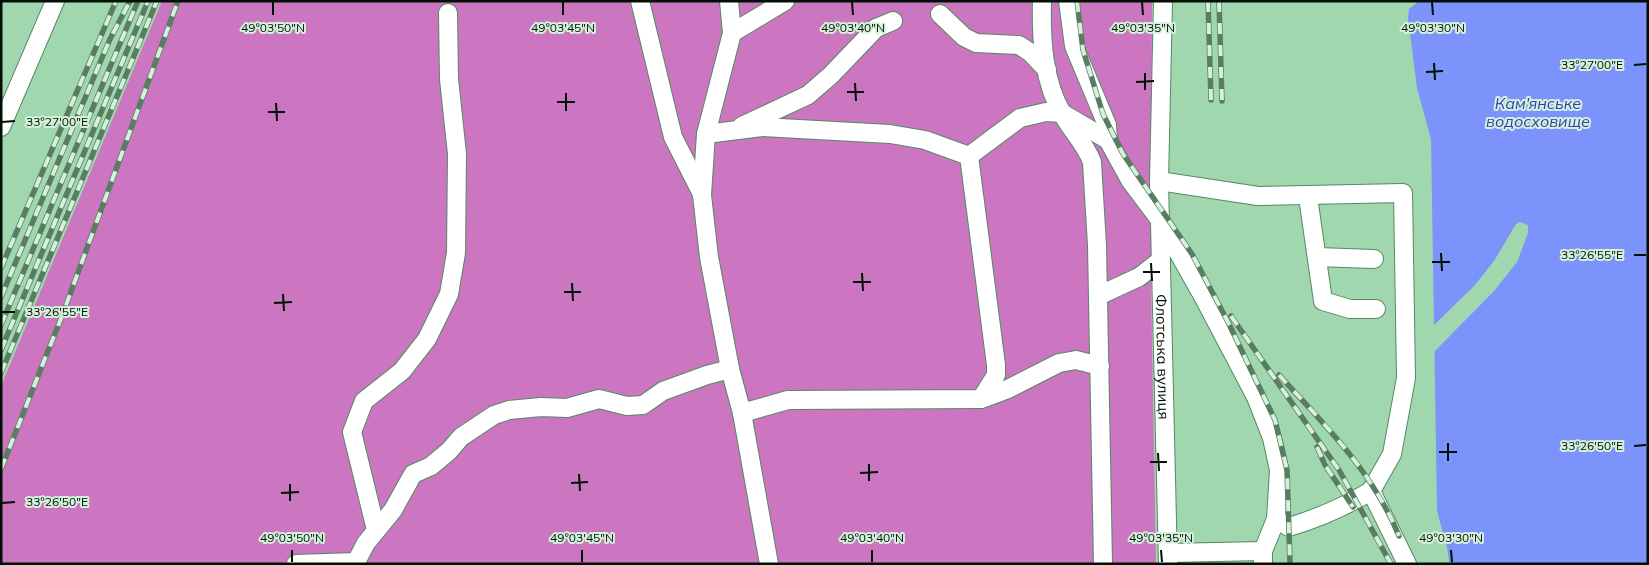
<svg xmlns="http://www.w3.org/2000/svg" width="1649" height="565" font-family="Mulish,sans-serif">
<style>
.green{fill:#cc75c0}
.water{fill:#7c93fc}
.pier{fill:#a0d7ae}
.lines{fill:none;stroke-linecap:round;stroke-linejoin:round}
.minor-casing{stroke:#548963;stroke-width:20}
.minor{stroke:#fff;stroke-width:18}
.rail-casing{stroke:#587d61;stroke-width:5.5}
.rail{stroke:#d5f0db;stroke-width:4;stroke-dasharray:11;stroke-linecap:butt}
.ticks{fill:none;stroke:#001004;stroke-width:2}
.labels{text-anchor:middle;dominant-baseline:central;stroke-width:4;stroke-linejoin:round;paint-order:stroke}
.street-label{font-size:15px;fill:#001004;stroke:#d5f0db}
.water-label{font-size:16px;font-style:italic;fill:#343eb6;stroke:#d5f0db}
.ticks-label{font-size:12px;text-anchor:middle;fill:#001004;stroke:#d5f0db;stroke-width:4;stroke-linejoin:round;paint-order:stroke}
</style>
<rect width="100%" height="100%" fill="#a0d7ae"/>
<path class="green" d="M162,1h990l-1,283 5,280h-1155v-178z"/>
<path class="water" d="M1419,1h229v563h-199c0,-20 -9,-36 -12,-55l-6,-370 -14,-51 -9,-70 1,-9z"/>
<path class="pier" d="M1520,222l8,3v8l-11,29 -23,29 -60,61 -1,-26 41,-40 20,-25 22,-37z"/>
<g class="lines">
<g class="minor-casing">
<g id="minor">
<path d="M640,1l33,136 29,57"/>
<path d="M729,1l3,32 -26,101 -4,61 7,62 21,112 12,44 27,151"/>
<path d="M1042,1c-1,38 1,81 21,114 9,16 23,30 29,47l5,83 6,319"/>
<path d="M1068,1l6,45 33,79 1,15"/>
<path id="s1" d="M1163,1l-4,180 9,383"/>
<path d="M940,14l24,23 12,6 43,2 12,8 16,17"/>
<path d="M732,33l53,-32"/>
<path d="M742,126l66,-31 23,-20 45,-47 17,-7"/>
<path d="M1,127l54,-126"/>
<path d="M706,134l56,-7 128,7 35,6 44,16 51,-38 26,-6 16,1 46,27 22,40 30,40 44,78 52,99 16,41 7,32 -3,49 -13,32"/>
<path d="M969,156l27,209v10l-15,24"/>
<path d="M1159,181l99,15 145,-3 3,185 -14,76 -21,37"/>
<path d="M1308,197l15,104 27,8h26"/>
<path d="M1317,257l57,2"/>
<path d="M1098,296l41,-19 22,-17"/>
<path d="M742,413l46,-13 193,-1 27,-10 51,-26 17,-3 24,6"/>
<path d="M1276,519l13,8c30,-9 55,-20 82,-36l36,73"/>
<path d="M376,530l-24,-98 12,-31 38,-30 25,-32 22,-45 7,-41 1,-99 -8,-75 -1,-66"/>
<path d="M1168,553l95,-2v13"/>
<path d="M296,564l60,-2 10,-19 27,-33 20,-36 18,-8 18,-15 12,-14 33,-22 15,-5 32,-3 26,1 32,-9 28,7 16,-1 20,-14 44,-16 23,-6"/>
</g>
</g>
<use href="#minor" class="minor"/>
<g class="rail-casing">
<path id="rail" d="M1077,1l6,49 20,64 20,40 69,100 36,68 47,98 12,50 3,94
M1208,1l3,99
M1219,1l3,100
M1,268l115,-267
M1,297l109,-258 20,-38
M1231,316l108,154 52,94
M1,325l137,-324
M1,350l147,-349
M1,373l156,-372
M1279,375c46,50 94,97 120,161
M1317,447l8,18 28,42
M1,469l61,-153 116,-315"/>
</g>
<use href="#rail" class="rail"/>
</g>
<path class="ticks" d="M273,2v13M563,2v13M852,2l1,13M1142,2l1,13M1432,2l1,13M1434,63l1,17M1634,65l12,-1M1426,72l17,-1M1145,73v17M1136,82l18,-1M855,83l1,18M847,92h17M566,93v18M557,102h18M276,103l1,18M268,112h17M2,122l13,-1M1441,253l1,18M1634,255h12M1432,262h18M1151,263l1,18M1143,272h17M862,273l1,18M853,282h18M572,283l1,18M564,292h17M283,294l1,17M274,303l18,-1M2,312h13M1448,443v18M1634,446l12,-1M1439,452h18M1158,453l1,18M1150,462h17M869,464v17M860,473l18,-1M579,474l1,17M571,483l17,-1M290,484v17M281,493l18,-1M2,503l13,-1M292,550v12M582,550v12M872,550v12M1161,550l1,12M1451,550l1,12"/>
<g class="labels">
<g class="street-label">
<text stroke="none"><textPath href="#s1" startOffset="356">Флотська вулиця</textPath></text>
</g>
<g class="water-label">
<text x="1538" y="103">Кам'янське<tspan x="1538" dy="18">водосховище</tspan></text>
</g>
</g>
<g class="ticks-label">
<text x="273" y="32">49°03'50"N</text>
<text x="563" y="32">49°03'45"N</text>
<text x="853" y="32">49°03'40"N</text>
<text x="1143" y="32">49°03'35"N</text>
<text x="1433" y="32">49°03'30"N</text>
<text x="1592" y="69">33°27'00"E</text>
<text x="57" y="126">33°27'00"E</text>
<text x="1592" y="259">33°26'55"E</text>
<text x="57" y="316">33°26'55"E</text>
<text x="1592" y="450">33°26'50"E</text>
<text x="57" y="506">33°26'50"E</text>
<text x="292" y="542">49°03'50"N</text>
<text x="582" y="542">49°03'45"N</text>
<text x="872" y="542">49°03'40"N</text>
<text x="1161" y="542">49°03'35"N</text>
<text x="1451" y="542">49°03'30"N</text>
</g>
<rect width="1649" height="565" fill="none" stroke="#001004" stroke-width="5"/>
</svg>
